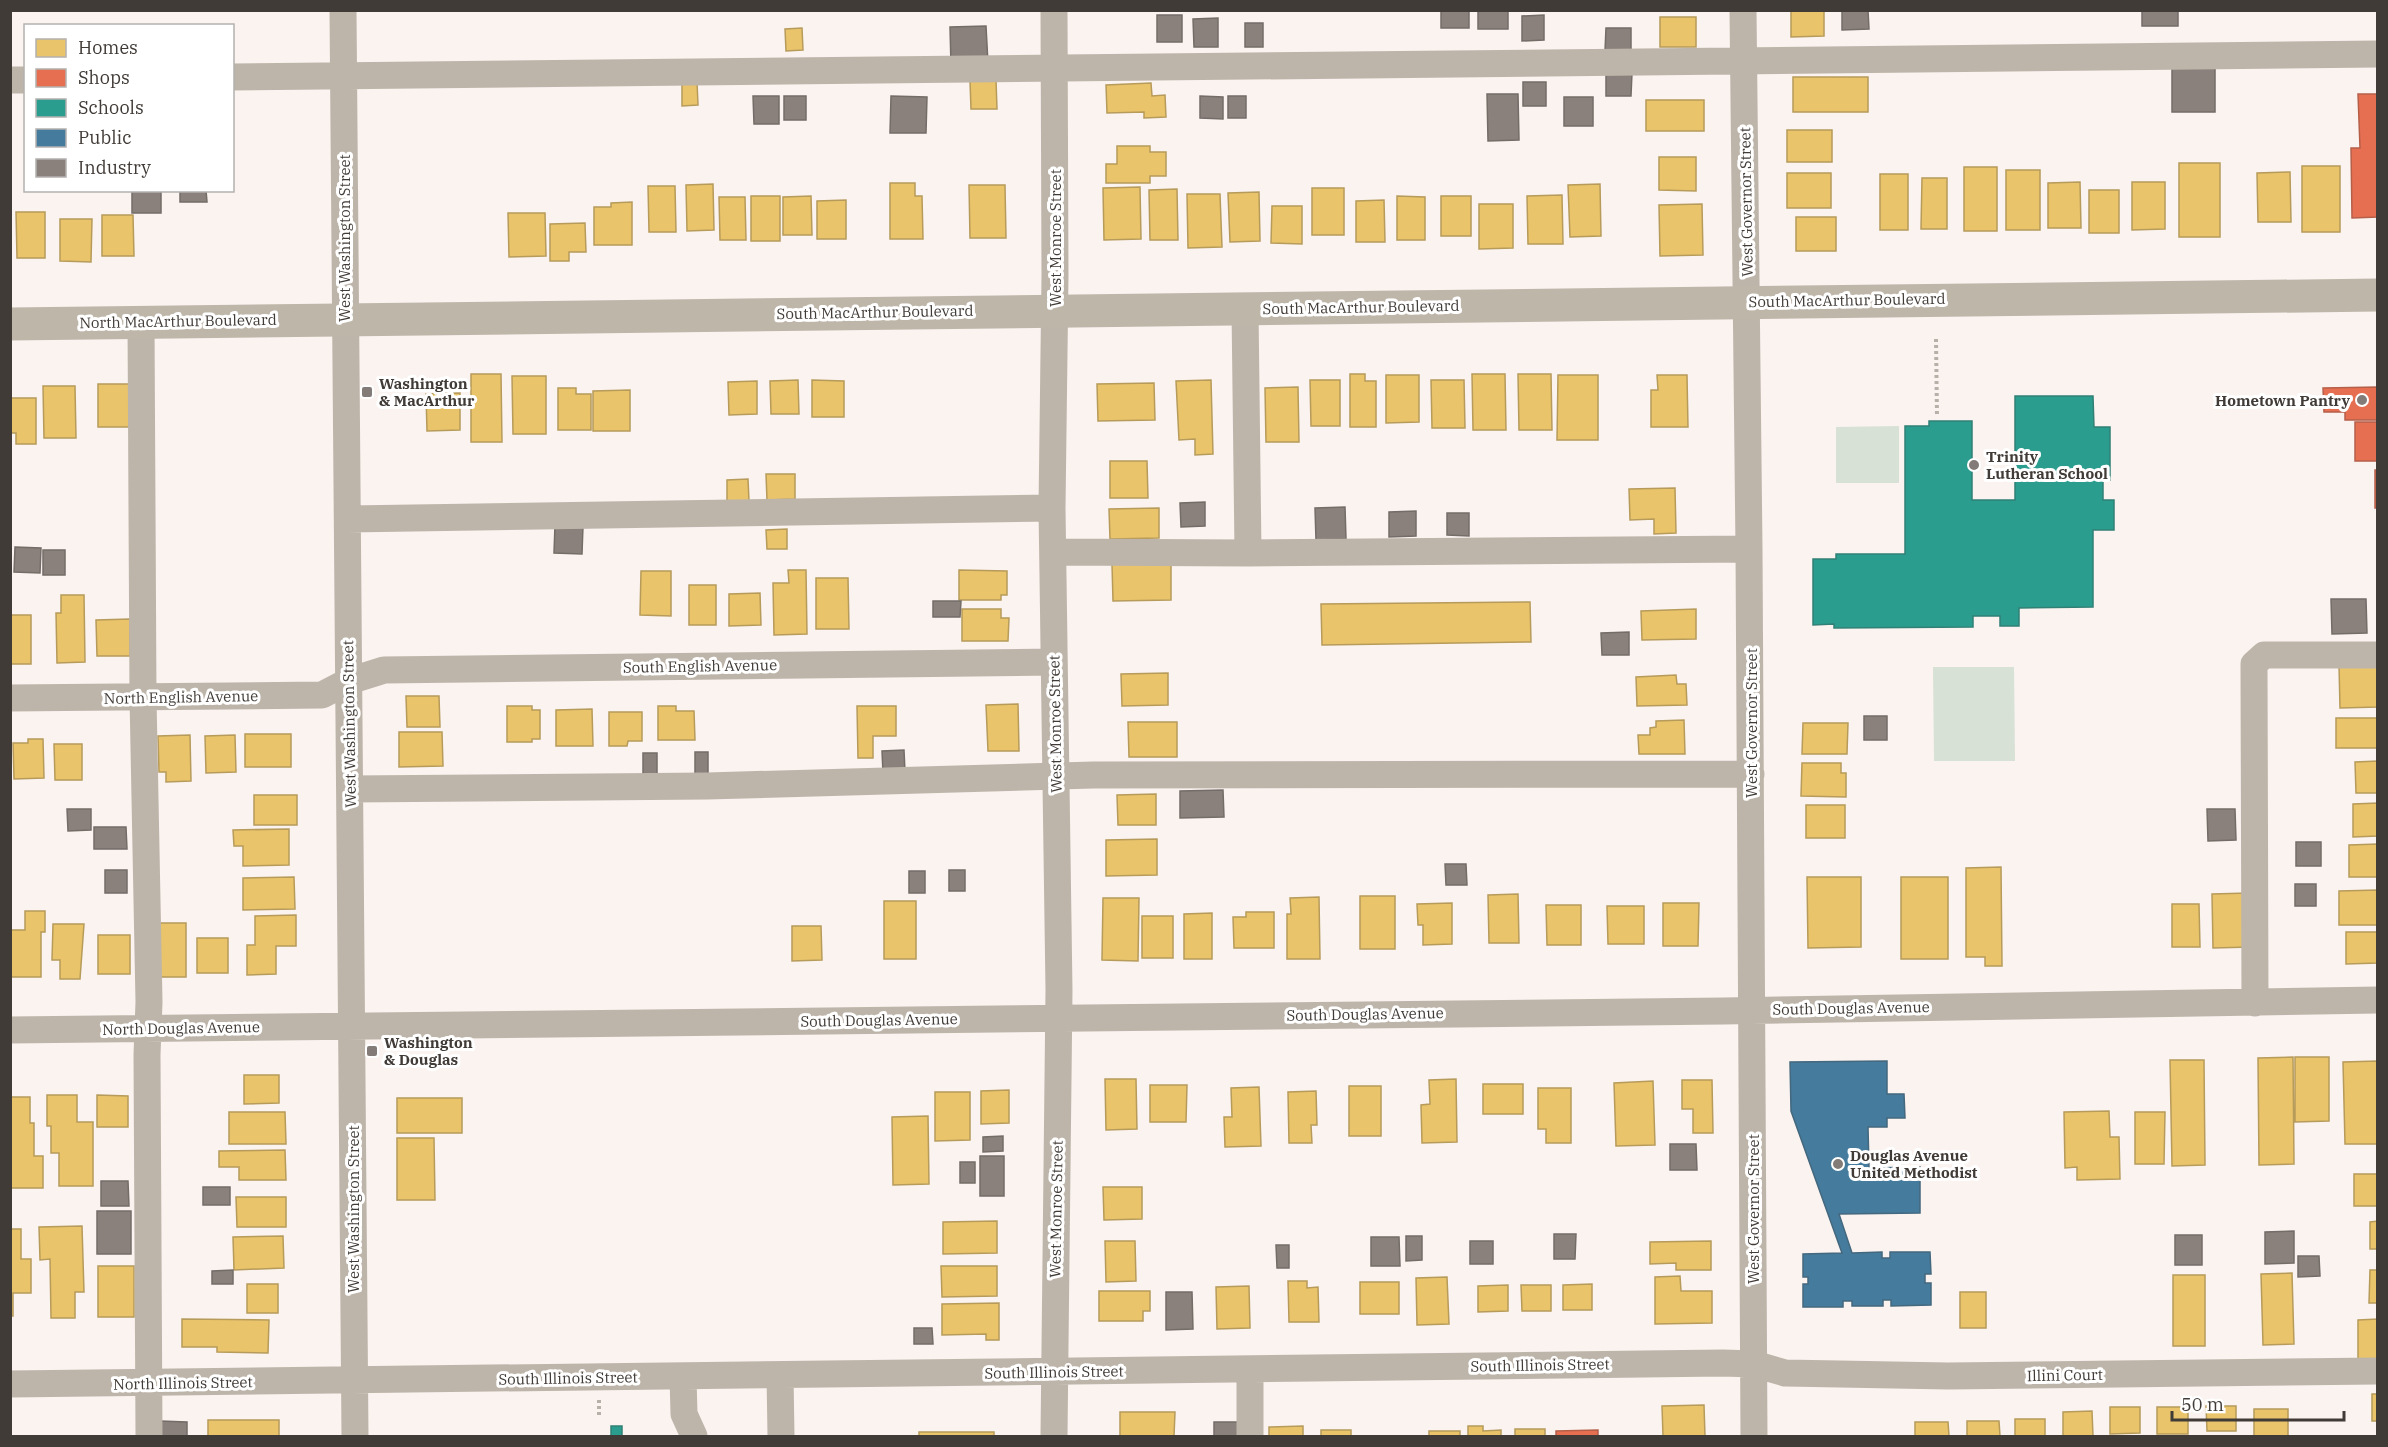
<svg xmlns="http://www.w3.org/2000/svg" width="2388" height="1447" font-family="'IBM Plex Serif',serif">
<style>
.green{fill:#d7e1d5}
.homes{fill:#e9c46a;stroke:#b79b5b;stroke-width:1.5}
.shops{fill:#e76f51;stroke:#b55f49;stroke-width:1.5}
.schools{fill:#2a9d8f;stroke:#318075;stroke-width:1.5}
.public{fill:#457b9d;stroke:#44687e;stroke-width:1.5}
.industry{fill:#8a817c;stroke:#746c67;stroke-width:1.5}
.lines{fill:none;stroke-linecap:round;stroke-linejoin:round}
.path{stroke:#b7b0a9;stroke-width:4;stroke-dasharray:3 3;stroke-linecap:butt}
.minor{stroke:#beb5aa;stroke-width:27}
.major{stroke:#bfb6aa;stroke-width:33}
.poi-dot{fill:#827b78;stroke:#fff;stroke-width:2}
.labels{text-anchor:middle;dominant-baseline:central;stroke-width:6;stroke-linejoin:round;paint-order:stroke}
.street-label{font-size:15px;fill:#413b37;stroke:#fff}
.poi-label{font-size:15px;font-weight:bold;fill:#413b37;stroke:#fff;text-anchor:start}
</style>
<rect width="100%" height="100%" fill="#faf3f0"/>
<path class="green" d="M1899,426v57h-63v-56z
M1933,667h81l1,94h-81z"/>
<path class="homes" d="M1791,10h33v26l-33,1z
M1660,17h36v30h-36z
M802,28l1,22 -17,1 -1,-22z
M1793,77h75v35h-75z
M996,80l1,29h-26l-1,-28z
M697,82l1,23 -16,1v-23z
M1151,83l1,13 13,-1 1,22 -22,1v-6l-37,1 -1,-28z
M1646,100h58v31h-58z
M1787,130h45v32h-45z
M1117,146h33v6h16v24h-16v7h-44v-19h11z
M1659,157h37v34l-37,-1z
M2179,163h41v74h-41z
M2302,166h38v66h-38z
M1964,167h33v64h-33z
M2006,170h34v60h-34z
M2290,172l1,50h-33l-1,-49z
M1787,173h44v35h-44z
M1880,174h28v56h-28z
M1922,178h25v51h-26z
M2080,182l1,46h-33v-45z
M2132,182h33v47l-33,1z
M890,183h25v13h7l1,43h-33z
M713,184l1,46 -27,1 -1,-46z
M1600,184l1,52 -31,1 -2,-52z
M969,185h36l1,53h-36z
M648,186h27l1,46h-27z
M1140,187l1,52 -37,1 -1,-52z
M1312,188h32v47h-32z
M1177,189l1,51h-28l-1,-50z
M2089,190h30v43h-30z
M1259,192l1,49 -30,1 -2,-49z
M1187,194h33l2,53 -34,1z
M1562,195l1,49h-35l-1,-48z
M751,196h29v45h-29z
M811,196l1,39h-29v-38z
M1397,196l28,1v43h-28z
M1441,196h30v40h-30z
M719,197h26l1,43h-26z
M846,200v39h-29v-38z
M1384,200l1,42h-29v-41z
M632,202v43h-38v-38h17v-4z
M1479,204h34v44l-34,1z
M1702,204l1,51 -43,1 -1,-51z
M1272,206h30v38l-31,-1z
M16,212h29v46h-28z
M508,213h37l1,43 -37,1z
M102,215h31l1,41h-32z
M1796,217h40v34h-40z
M60,219h32l-1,43 -31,-1z
M585,223l1,29h-17v9h-19v-37z
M471,374h30l1,68h-31z
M1350,374h15v7h11v46h-26z
M1472,374h33l1,56h-33z
M1518,374h33l1,56h-33z
M1386,375h33v47l-33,1z
M1558,375h40v65h-41z
M1657,375h30l1,52h-37v-37h7z
M512,376h34v58h-33z
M798,380l1,34h-28l-1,-33z
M812,380l32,1v36h-32z
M1211,380l2,74 -18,1v-16l-16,1 -3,-59z
M1310,380h30v46h-29z
M1431,380h33l1,48h-33z
M757,381v33l-28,1 -1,-33z
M1154,383l1,37 -57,1 -1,-37z
M98,384h31v43h-31z
M43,386h32l1,52h-32z
M1298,387l1,55h-33l-1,-54z
M558,388h18v6h15v36h-33z
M630,390v41h-37v-40z
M460,393v37l-33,1 -1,-37z
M10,398h26v46h-20v-11h-6z
M1110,461h37l1,37h-38z
M766,474h29v25l-28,1z
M748,479l1,22 -22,1v-22z
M1675,488l1,45 -22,1v-15l-24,1 -1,-31z
M1159,508v30l-49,1 -1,-30z
M787,529v20h-20l-1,-19z
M1112,564h59v36l-58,1z
M788,570h18l1,64 -33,1 -1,-52h16z
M959,570l48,1v24h-6v5h-42z
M641,571h30v45l-31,-1z
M816,578h32l1,51h-33z
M689,585h27v40h-27z
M760,593l1,32 -32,1v-32z
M61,595h23l1,67 -28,1 -1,-50h5z
M1530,602l1,40 -209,3 -1,-41z
M962,609h39v9h8l-1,23h-46z
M1696,609v30l-54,1 -1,-29z
M10,615h21v49h-21z
M130,619v37h-33l-1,-36z
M2339,665h39v42l-38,1z
M1168,673v32l-46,1 -1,-32z
M1676,675l1,9h9l1,21 -50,1 -1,-29z
M406,696h33l1,31h-33z
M1018,704l1,47h-31l-2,-46z
M507,706h25v4h8v29h-8v3h-25z
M658,706h18v5h18l1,29h-37z
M857,706h39v30h-23v22h-15z
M592,709l1,37h-37v-36z
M609,712h33v29h-14l-1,5h-18z
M2336,718h42v30h-42z
M1684,720l1,34h-46l-1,-19h12v-7l6,-1v-6z
M1128,722h49v35h-48z
M1803,723h45l-1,31h-45z
M399,732h43l1,34 -44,1z
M245,734h46v33h-46z
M190,735l1,46 -25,1v-10h-7l-1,-36z
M235,735l1,37 -30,1 -1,-37z
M28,739h15l1,39 -30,1 -1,-36h15z
M54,744h28v36h-27z
M2378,761v32h-22l-1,-31z
M1802,763h39v10h5v24l-45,-1z
M1156,794v31h-38l-1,-30z
M254,795h43v30h-43z
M2378,803v33l-25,1v-33z
M1806,805h39v33h-39z
M289,829v36l-46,1v-20h-9l-1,-16z
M1157,839v36l-51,1v-36z
M2378,844v33h-29v-32z
M2001,867l1,99h-17v-9h-19v-89z
M294,877l1,32 -52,1v-32z
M1807,877h54v70l-53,1z
M1901,877h47v82h-47z
M2378,890v35h-39v-34z
M2249,893l1,54 -37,1 -1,-54z
M1518,894l1,49h-30l-1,-48z
M1360,896h35v53h-35z
M1319,897l1,62h-33v-45h4l-1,-16z
M1103,898h36l-1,63 -36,-1z
M884,901h32v58h-32z
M1452,903v41l-29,1v-20h-5l-1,-21z
M1663,903h36l-1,43h-35z
M2172,904h27l1,43h-28z
M1546,905h35v40h-34z
M1607,906h37v38h-36z
M25,911h20v21h-4v45h-30v-47h14z
M1246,912h28v36h-40l-1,-31h13z
M1212,913v46h-28v-45z
M296,915v31h-20v28l-29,1v-30h8v-29z
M1142,916h31v42h-31z
M158,923h28v54h-28z
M53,924h31l-4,55h-20v-19h-8z
M792,926h29l1,34 -30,1z
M2346,932h32v31l-32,1z
M98,935h32v39h-32z
M197,938h31v35h-31z
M2293,1057l1,107 -35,1 -1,-107z
M2295,1057h34v64l-34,1z
M2170,1060h34l1,105 -33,1z
M2378,1061v83h-33l-2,-82z
M244,1075h35v28l-35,1z
M1105,1079h31l1,50 -31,1z
M1456,1079l1,63 -35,1 -1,-38 9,-1 -1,-24z
M1682,1080h30l1,53h-20v-24h-11z
M1653,1081l2,64 -39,1 -2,-63z
M1483,1084h40v30h-40z
M1150,1085h37l-1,37h-36z
M1349,1086h32v50h-32z
M1259,1087l2,59 -36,1 -1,-30h8l-1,-29z
M1538,1088h33v55h-25v-14h-8z
M1009,1090v33l-28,1v-33z
M1316,1091l1,34h-6l1,18h-23l-1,-51z
M935,1092h35v48l-35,1z
M47,1095h30v27h16v64h-34v-33h-8v-27h-4z
M97,1095l31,1v31h-31z
M10,1097h20v26h4v33h9v32h-33z
M397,1098h65v35h-65z
M2109,1111l1,26h9l1,42 -43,1v-13l-12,1 -1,-56z
M229,1112h56l1,32h-57z
M2135,1112h30l-1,52h-29z
M928,1116l1,68 -36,1 -1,-68z
M397,1138h37l1,62h-38z
M285,1150l1,30h-47v-13h-20v-16z
M2354,1174h24v32h-24z
M1103,1187h39v32l-38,1z
M236,1197h50v30h-49z
M997,1221v32l-54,1v-32z
M2378,1221v28h-8v-27z
M82,1226l2,66h-9v26h-24l-1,-59 -10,1 -1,-33z
M10,1229h11v30h10v34h-18v23h-3z
M283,1236l1,32 -50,2 -1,-33z
M1105,1241h30l1,40 -30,1z
M1711,1241v29h-35v-7l-26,1v-22z
M98,1266h36v51h-36z
M941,1266h56v30l-55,1z
M2370,1270h8v33h-9z
M2292,1273l2,71 -31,1 -2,-71z
M2173,1275h32v71h-32z
M1680,1276l1,15h31v32l-57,1v-47z
M1447,1277l2,47 -32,1 -1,-47z
M1288,1281h19v7l11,-1 1,35h-30z
M1360,1282h39v32h-39z
M247,1284h31v29h-31z
M1592,1284v26h-29v-25z
M1508,1285v26l-30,1v-26z
M1521,1285h30v26h-29z
M1249,1286l1,42 -33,1 -1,-42z
M1099,1291h51v20h-7v10h-44z
M1960,1292h26v36h-26z
M999,1303v37h-13v-6l-44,1v-31z
M182,1319l87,1 -1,33 -51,-1v-5h-35z
M2378,1319v40h-20v-39z
M2372,1394h6v27h-6z
M1704,1405l1,31h-42l-1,-30z
M2206,1406h30v25h-29z
M2110,1407h30v26l-30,1z
M2157,1407h31v27h-31z
M2254,1409h34v27h-34z
M2092,1411l1,25h-30v-24z
M1120,1412h55l-1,24h-54z
M2015,1419h30v17h-30z
M208,1420h71v16h-71z
M1967,1421h32l1,15h-33z
M1915,1422h33l1,14h-34z
M1303,1426v10h-34v-9z
M1468,1426h15v5l18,-1v6h-33z
M1515,1429h30v7h-30z
M1321,1430h30v6h-30z
M1429,1431h31v5h-31z
M919,1432h75v4h-75z"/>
<path class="shops" d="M2358,94h20v123l-26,1 -1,-70h9z
M2378,387v33h-33v-8h-21l-1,-24z
M2355,422h23v39h-23z
M2375,470h3v38h-3z
M1598,1430v6h-42v-5z"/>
<path class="schools" d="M2015,396h78l1,31h16v53h-7v20h11v30h-21v77l-74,1v18h-19v-10h-27v11l-139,1v-4l-21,1v-66h23v-5h69v-128h24v-5h43v79h43z
M611,1426h11v10h-11z"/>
<path class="public" d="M1887,1061v33h17l1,24h-18v9h-19l1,41 51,-1v46l-81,1 13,39 30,-1v6h8v-6h40l1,22h-6v9h6v22l-40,1v-6h-8v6h-31v-5h-9v6h-40v-23h5v-7h-5v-23l39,-1 -51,-142 -1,-49z"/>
<path class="industry" d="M1441,10h28v18h-28z
M1478,10h30v19h-30z
M1842,10h26l1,19 -27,1z
M2142,10h36v16h-36z
M1157,15h25v27h-25z
M1544,15v25l-22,1v-25z
M1218,18v29h-24l-1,-28z
M1245,23h18v24h-18z
M986,26l2,37 -37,2 -1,-38z
M1606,28h25v24l-26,-1z
M2172,66h43v46h-43z
M1606,72l26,1 -1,23h-25z
M1523,82h23v24h-23z
M1487,94h31l1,46 -31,1z
M753,96h26v28h-25z
M784,96h22v24h-22z
M891,96l36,1 -1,36h-36z
M1200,96l23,1v22l-23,-1z
M1228,96h18v22h-18z
M1564,97h29v29h-29z
M132,190h29v23h-29z
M180,190h26l1,12h-27z
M1205,502v24l-24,1 -1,-24z
M1345,507l1,32 -30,1 -1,-32z
M1416,511v25l-27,1v-25z
M1447,513h22v23l-22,-1z
M555,525l28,1 -1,28 -28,-1z
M15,547l26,1 -1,25 -26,-1z
M43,550h22v25h-22z
M2331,599h35l1,34 -35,1z
M933,601h28l-1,16h-27z
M1629,632v23h-27l-1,-22z
M1864,716h23v24h-23z
M904,750l1,22 -22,1 -1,-22z
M695,752h13v23h-13z
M643,753h14v22h-14z
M1223,790l1,27 -44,1v-27z
M67,809h24v21l-23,1z
M2207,809h28l1,31 -28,1z
M94,827h32l1,22h-33z
M2296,842h25v24h-25z
M1445,864h21l1,21h-21z
M105,870h22v23h-22z
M949,870h16v21h-16z
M909,871h16v22h-16z
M2295,884h21v22h-21z
M1003,1136v15l-20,1v-15z
M1670,1144h26l1,26h-27z
M980,1156h24v40h-24z
M960,1162h15v21h-15z
M101,1181h27l1,25h-28z
M203,1187h27v18h-27z
M97,1211h34v43h-34z
M2294,1231v32l-29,1v-32z
M1554,1234h22l-1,25h-21z
M2175,1235h27v30h-27z
M1406,1236h16v24l-16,1z
M1371,1237h28l1,29h-29z
M1470,1241h23v23h-23z
M1276,1245h13v23h-12z
M2298,1256h21l1,20 -22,1z
M233,1270v14h-21v-13z
M1166,1292h26l1,37 -27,1z
M914,1328h18l1,16h-19z
M160,1421l27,1v14h-27z
M1214,1422h31v14h-31z"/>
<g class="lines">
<path class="path" d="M1936,339l1,78
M599,1400v17"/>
<path class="minor" d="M343,10l12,1426
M1054,10l1,265 -3,233 7,482 -5,446
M1743,10l6,539 5,887
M232,77l2146,-23
M10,80h16
M1245,309l3,244
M141,322l2,375 6,305 -2,53 2,381
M348,519l704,-11
M1053,552l195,1 501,-4
M10,698l312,-3 27,-14 35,-11 670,-8
M350,789l357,-3 386,-11 658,-1
M2255,1003l-1,-339 10,-9h114
M10,1030l1714,-19 654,-11
M1250,1369v67
M780,1375l1,61
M683,1376l1,38 10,22
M10,1384l1713,-21 31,1 31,9 163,3 430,-5"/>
<path class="major" d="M10,324l2368,-29"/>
</g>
<g class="poi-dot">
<rect x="361" y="386" width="12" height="12" rx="3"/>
<circle cx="2362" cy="400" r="6"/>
<circle cx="1974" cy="465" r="6"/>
<rect x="366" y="1045" width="12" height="12" rx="3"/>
<circle cx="1838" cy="1164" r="6"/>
</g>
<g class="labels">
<g class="street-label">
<text transform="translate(1746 202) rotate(-91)">West Governor Street</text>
<text transform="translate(344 238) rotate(-90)">West Washington Street</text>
<text transform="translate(1055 238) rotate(-90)">West Monroe Street</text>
<text transform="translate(1847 300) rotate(-1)">South MacArthur Boulevard</text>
<text transform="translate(1361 307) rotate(-1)">South MacArthur Boulevard</text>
<text transform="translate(875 312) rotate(-1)">South MacArthur Boulevard</text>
<text transform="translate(178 321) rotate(-1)">North MacArthur Boulevard</text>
<text transform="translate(700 666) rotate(-1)">South English Avenue</text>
<text transform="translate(181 697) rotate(-1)">North English Avenue</text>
<text transform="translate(1751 723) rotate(-90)">West Governor Street</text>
<text transform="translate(349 724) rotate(-91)">West Washington Street</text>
<text transform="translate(1055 724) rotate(-91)">West Monroe Street</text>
<text transform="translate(1851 1008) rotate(-1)">South Douglas Avenue</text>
<text transform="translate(1365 1014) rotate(-1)">South Douglas Avenue</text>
<text transform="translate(879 1020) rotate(-1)">South Douglas Avenue</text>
<text transform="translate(181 1028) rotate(-1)">North Douglas Avenue</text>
<text transform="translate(353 1209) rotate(-90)">West Washington Street</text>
<text transform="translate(1056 1209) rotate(-89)">West Monroe Street</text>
<text transform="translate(1753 1209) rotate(-90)">West Governor Street</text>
<text transform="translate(1540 1365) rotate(-1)">South Illinois Street</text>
<text transform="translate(1054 1372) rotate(-1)">South Illinois Street</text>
<text transform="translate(2065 1375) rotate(-1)">Illini Court</text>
<text transform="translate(568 1378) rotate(-1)">South Illinois Street</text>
<text transform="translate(183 1383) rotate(-1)">North Illinois Street</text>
</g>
<g class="poi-label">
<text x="379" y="383">Washington<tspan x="379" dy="17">&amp; MacArthur</tspan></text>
<text x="2350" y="400" text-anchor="end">Hometown Pantry</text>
<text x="1986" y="456">Trinity<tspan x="1986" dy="17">Lutheran School</tspan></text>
<text x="384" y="1042">Washington<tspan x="384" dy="17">&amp; Douglas</tspan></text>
<text x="1850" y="1155">Douglas Avenue<tspan x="1850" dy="17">United Methodist</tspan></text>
</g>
</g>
<rect width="2388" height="1447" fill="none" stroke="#413b37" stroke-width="24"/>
<rect x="24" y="24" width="210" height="168" fill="#ffffff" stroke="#b3b1af" stroke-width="1.5"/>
<rect x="36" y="39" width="30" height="18" fill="#e9c46a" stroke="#b3b1af" stroke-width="1.5"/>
<text x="78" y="54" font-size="18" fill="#413b37">Homes</text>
<rect x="36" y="69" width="30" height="18" fill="#e76f51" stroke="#b3b1af" stroke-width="1.5"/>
<text x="78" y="84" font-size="18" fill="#413b37">Shops</text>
<rect x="36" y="99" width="30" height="18" fill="#2a9d8f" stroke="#b3b1af" stroke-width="1.5"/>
<text x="78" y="114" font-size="18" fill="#413b37">Schools</text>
<rect x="36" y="129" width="30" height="18" fill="#457b9d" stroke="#b3b1af" stroke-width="1.5"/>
<text x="78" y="144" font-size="18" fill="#413b37">Public</text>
<rect x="36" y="159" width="30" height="18" fill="#8a817c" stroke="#b3b1af" stroke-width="1.5"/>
<text x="78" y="174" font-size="18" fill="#413b37">Industry</text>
<path d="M2172 1411v9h172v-9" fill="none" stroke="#413b37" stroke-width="3"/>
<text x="2181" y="1411" font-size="18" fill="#413b37" stroke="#ffffff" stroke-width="4.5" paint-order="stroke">50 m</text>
</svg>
